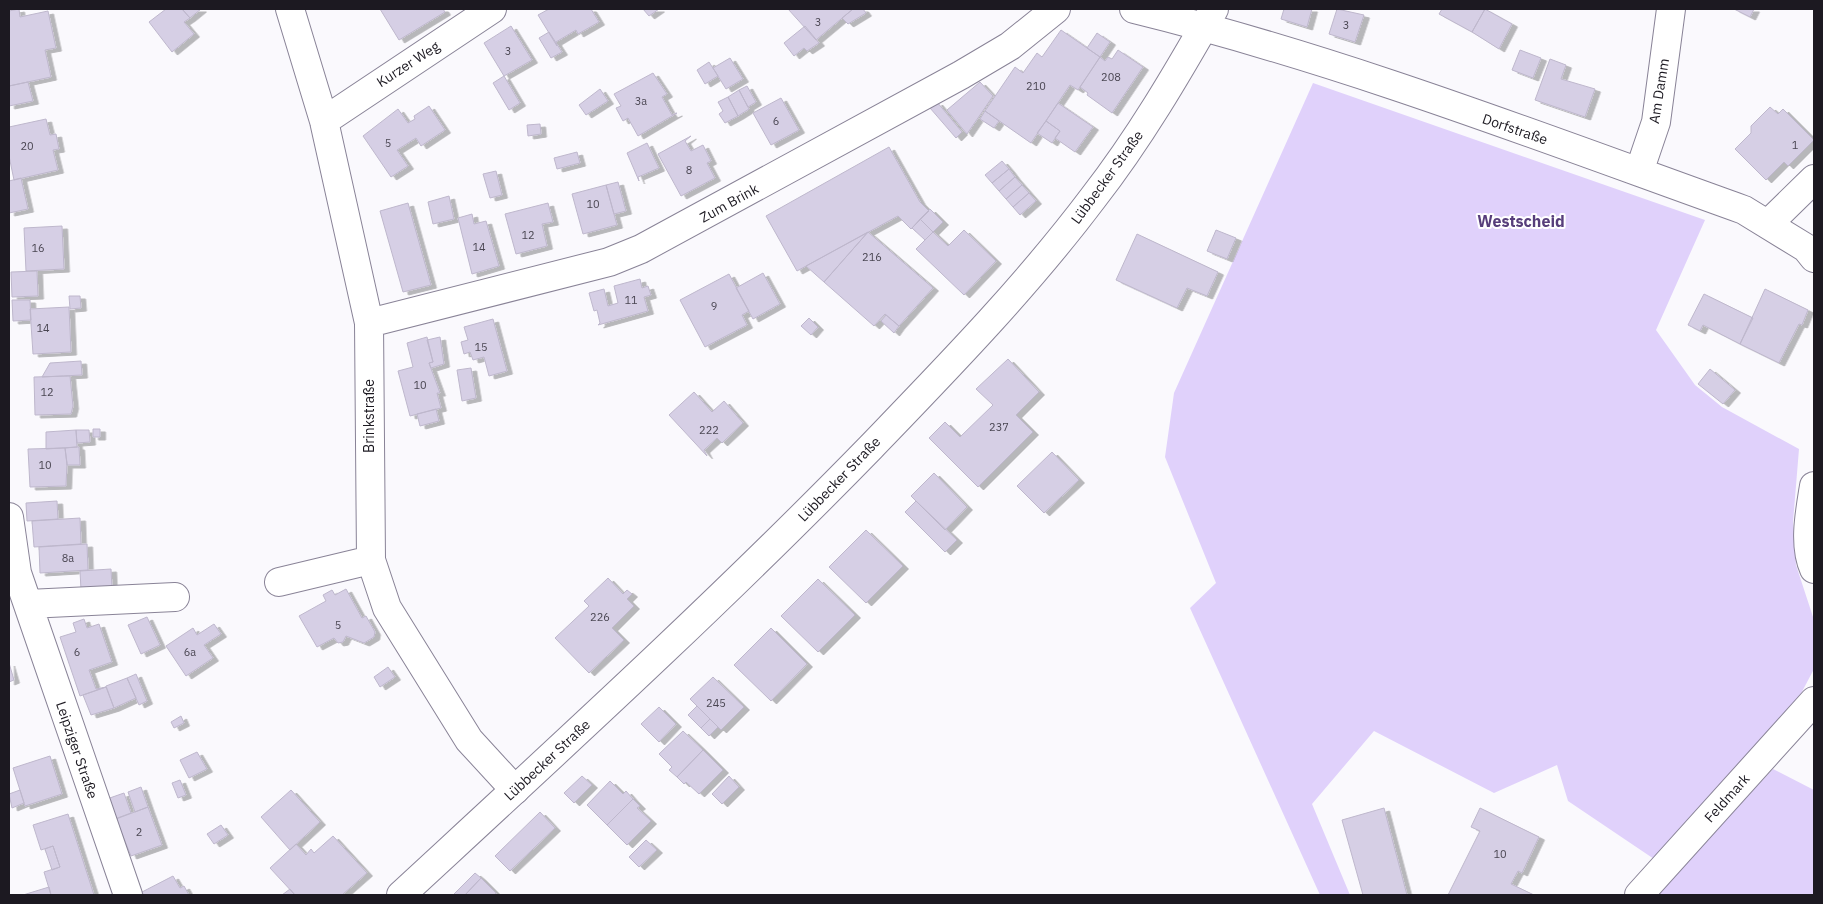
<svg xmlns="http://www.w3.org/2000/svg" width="1823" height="904" font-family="'IBM Plex Sans',sans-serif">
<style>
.green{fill:#e0d1fb}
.building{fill:#d6cfe5;stroke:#beb7cc;filter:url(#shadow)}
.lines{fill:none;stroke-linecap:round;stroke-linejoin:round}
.minor-casing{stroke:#898397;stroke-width:30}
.major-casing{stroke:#898397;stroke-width:30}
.minor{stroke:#fff;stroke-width:28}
.major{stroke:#fff;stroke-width:28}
.labels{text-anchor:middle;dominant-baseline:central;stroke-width:4;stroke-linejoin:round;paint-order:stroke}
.number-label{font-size:11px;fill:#4a4652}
.street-label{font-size:14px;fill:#1c1921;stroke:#fff}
.quarter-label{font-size:16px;font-weight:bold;fill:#573e7b;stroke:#fff}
</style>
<defs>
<filter id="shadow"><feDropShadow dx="5.5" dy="3" stdDeviation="0" flood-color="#0004"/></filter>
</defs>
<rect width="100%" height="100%" fill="#faf9fd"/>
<path class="green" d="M1313,83l392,137 -49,110 39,55 27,22 77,42 -6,73 3,43 18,55v49l-18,34 -139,158 -89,-60 -11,-36 -63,28 -120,-62 -62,73 38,91h-30l-130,-287 26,-25 -51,-126 9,-64z
M1773,769l41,21v105h-159z"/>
<path class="building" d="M19,9l1,8 28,-6 8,37 -11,2 6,27 -42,9v-75z
M166,9h16l8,9 -6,4 10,12 -22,18 -23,-30z
M182,9h19l-11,9z
M380,9h63l2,3 -46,28z
M549,9h42l8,13 -21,12 -2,-4 -20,12 1,4 -19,-31z
M643,9h16l-10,7z
M788,9h65l-37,31z
M853,9h10l3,4 -18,11 -6,-6z
M1284,9h28l-5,18 -26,-8z
M1337,9l27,6 -9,27 -26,-8z
M1442,9h43l-13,23 -33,-18z
M1485,9l27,15 -13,25 -27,-17z
M1734,9h20l-4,8z
M511,26l21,34 -28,16 -20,-33z
M805,26l14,17 -12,8 -3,-3 -10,8 -10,-13z
M1061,30l39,27 -22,33 -8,-5 -39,58 -46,-32 30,-44 8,6 14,-20 5,4z
M549,32l13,20 -11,6 -12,-20z
M1097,33l13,9 -10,15 -13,-9z
M1118,50l25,17 -31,46 -25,-18 1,-2 -8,-6 20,-30 5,4 3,-4 4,2z
M1520,50l21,8 -8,20 -21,-8z
M730,58l13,21 -17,10 -13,-21z
M1550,59l16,6 -5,14 34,10 -10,28 -50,-17z
M709,62l9,14 -13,8 -8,-14z
M653,73l14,21 -5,3 10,18 5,-2 -39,23 -10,-18 -5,3 -7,-13 5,-2 -7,-12z
M504,76l16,27 -11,7 -16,-27z
M28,82l5,19 -24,5v-20z
M980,82l13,14 -26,38 -20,-24z
M747,86l9,16 -8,5 -9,-17z
M600,89l8,12 -22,14 -7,-10z
M739,90l10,19 -11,7 -10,-19z
M728,97l10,19 -13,7 -6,-9 4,-3 -5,-9z
M781,98l18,32 -28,15 -18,-32z
M937,102l25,30 -6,6 -26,-30z
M1058,103l35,24 -18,25 -20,-14 5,-7 -14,-10z
M429,106l16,24 -24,16 -5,-8 -19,12 11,16 -17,11 -28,-41 35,-27 10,14 7,-4 -1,-3z
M1770,107l8,7 5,-5 31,31 -26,26 -4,-4 -18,18 -31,-31 16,-16v-7z
M985,111l14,10 -5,7 -14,-9z
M46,119l4,16 6,-1 3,15 -6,1 5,20 -44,10 -5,-24v-29z
M1046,121l14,10 -8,12 -15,-10z
M540,124l1,10 -13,2 -1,-11z
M691,136l-6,5 6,10 12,-6 8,16 -4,2 8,15 -34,18 -23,-42z
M647,143l12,25 -21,9 1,4 -12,-28z
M889,147l31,55 9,9 -18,18 -13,-13 -101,55 -31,-55z
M577,152l3,11 -23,6 -3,-11z
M1002,161l7,8 -17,14 -7,-8z
M1009,169l6,8 -16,14 -7,-8z
M496,171l6,24 -12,3 -7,-24z
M1015,177l7,8 -16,14 -7,-8z
M21,178l7,31 -19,4v-32z
M618,182l8,29 -12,3 -8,-29z
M606,185l11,40 -34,9 -11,-40z
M1022,185l7,8 -16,14 -7,-8z
M1029,193l7,8 -16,14 -7,-8z
M449,196l5,23 -21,5 -5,-22z
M408,203l23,82 -28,7 -23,-81z
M548,203l5,19 -11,2 5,22 -31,8 -11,-40z
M930,209l13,13 -10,10 -13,-13z
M472,214l2,10 12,-3 13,45 -27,8 -14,-56z
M920,219l13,13 -8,8 -13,-12z
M62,226l2,43 -38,2 -2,-43z
M964,230l32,31 -32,34 -48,-46 17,-17 15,14z
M1216,230l20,8 -9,21 -20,-8z
M868,232l65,56 -34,38 -14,-12 -11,12 -50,-44z
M868,232l-44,50 -18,-16z
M1137,234l81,38 -11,24 -20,-8 -10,20 -61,-28z
M37,271l1,25 -26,1 -1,-25z
M763,273l17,31 -27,15 -17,-31z
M729,274l20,37 -7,4 5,10 -42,22 -25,-47z
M640,279l2,9 6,-2 3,9 -7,2 4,14 -50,14 2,-2 -3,-13 -3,1 -5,-18 15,-4 4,17 10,-3 -4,-17z
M1765,289l43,21 -6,15 -3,-1 -20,39 -39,-19z
M1704,294l49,24 -13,26 -37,-19 -3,6 -12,-6z
M69,296h11l1,12 -11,1z
M12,300h18l1,20 -18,1z
M69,307l2,45 -38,2 -3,-45z
M886,315l13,11 -5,7 -13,-12z
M809,318l9,9 -7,8 -10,-9z
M493,319l14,52 -18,5 -5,-19 -11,3 -3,-8 -6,2 -3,-12 7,-2 -4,-13z
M427,337l6,25 -4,1 11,30h-3l4,15 -31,8 -12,-45 15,-4 -6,-24z
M440,337l4,27 -13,4 -2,-5 4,-1 -6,-22z
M1008,359l31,33 -23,23 17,17 -55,55 -49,-49 16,-16 15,15 33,-32 -17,-16z
M81,361l1,14 -40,2 8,-14z
M471,368l5,30 -14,3 -5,-31z
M1710,369l25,21 -12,14 -25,-20z
M70,376l3,30 -2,8 -36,1 -1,-38z
M694,392l18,20 12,-11 19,22 -21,20 -5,-5 -13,12 3,6 -38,-41z
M436,409l3,12 -19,5 -3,-12z
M93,429h7v8h-7z
M76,430h13l1,12 -13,1z
M76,430l1,17 -31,2v-17z
M77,447h2l1,18h-13l-2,-17z
M65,448l2,15 -1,23 -36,1 -2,-38z
M1052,452l27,28 -35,33 -27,-27z
M934,473l33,34 -22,23 -34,-34z
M57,501l1,18 -31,2 -1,-18z
M916,501l41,39 -12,12 -40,-40z
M80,518l1,26 -47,3 -2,-26z
M866,530l37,36 -37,37 -37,-36z
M87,544l1,26 -48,3 -1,-26z
M111,569l1,19 -31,2 -1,-19z
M608,578l15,16 4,-4 5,4 -5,5 7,7 -22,22 12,12 -35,33 -34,-35 34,-32 -5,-5z
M818,579l37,36 -37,37 -37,-36z
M346,589l16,29 4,-2 9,16 -1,5 -10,6 -18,-7 -3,6 -5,1 -4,-5 -17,9 -18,-31 27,-15 -3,-6 9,-5 3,5z
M147,617l13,28 -19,9 -13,-29z
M84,619l3,9 12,-4 13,38 -23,8 7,19 10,-2 -26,9 -20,-59 16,-5 -3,-9z
M214,624l7,10 -17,11 9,13 -27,18 -20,-30 27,-18 4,7z
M771,628l36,36 -36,37 -37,-36z
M9,663l5,17 -5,2z
M388,667l7,10 -15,10 -6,-10z
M136,674l11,27 -8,4 -12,-27z
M713,677l31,30 -23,23 -31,-31z
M127,678l9,20 -22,10 -8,-22z
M106,687l8,21 -23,7 -8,-20z
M697,706l13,13 -9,9 -13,-13z
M659,707l17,17 -17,18 -18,-18z
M181,716l3,7 -10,5 -3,-6z
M710,719l8,8 -9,9 -8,-8z
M683,731l20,19 -26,27 -8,-7 3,-3 -13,-13z
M703,750l20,20 -24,24 -13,-12 -2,2 -7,-7z
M197,752l10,17 -18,9 -9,-18z
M50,756l12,38 -37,12 -12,-38z
M582,776l10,9 -18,18 -10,-10z
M729,776l10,11 -17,17 -10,-10z
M180,780l6,15 -8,3 -6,-15z
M610,781l13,13 3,-3 7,8 -26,26 -20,-20z
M141,787l7,20 -13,5 -7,-20z
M20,790l4,13 -12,5 -3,-14z
M291,790l29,32 -30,28 -29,-33z
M124,793l7,20 -19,7 -8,-20z
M633,799l7,7 -3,2 14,13 -24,24 -20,-20z
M148,807l14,38 -31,11 -15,-37z
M1384,808l23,87h-44l-21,-75z
M1480,808l59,29 -17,36 -4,-2 -7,13 23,11h-86l32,-64 -9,-4z
M540,812l15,16 -45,43 -15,-15z
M68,814l26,81h-43l-7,-23 16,-5 -7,-21 -12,4 -8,-25z
M221,825l7,10 -14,9 -7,-10z
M333,836l34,37 -25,22h-47l-25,-27 26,-24 10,11 5,-6 3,4z
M646,840l11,10 -18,17 -10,-10z
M53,846l7,21 -8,3 -7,-21z
M475,873l6,5 -16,17h-12z
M173,876l7,12 4,-2 5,9h-45l-2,-3z
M481,878l15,15 -1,2h-30z
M49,887l2,8h-28z
M290,889l5,6h-13z"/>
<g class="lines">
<g class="minor-casing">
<path id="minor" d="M290,9l34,112 45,202 2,237 16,48 82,132 46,50
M1134,9c208,51 409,129 610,201l62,38 8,10
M324,121l168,-112
M1639,172l17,-50 15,-113
M1769,223l45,-44
M369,323l240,-61 32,-13 320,-174 49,-29 46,-37
M1814,486c-4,25 -11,59 0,83
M9,517l8,56 111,322
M279,582l92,-22
M28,604l147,-7
M1639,895l175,-194"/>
</g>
<g class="major-casing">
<path id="major" d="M401,895c159,-147 319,-293 470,-448 77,-80 155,-160 222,-249 46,-59 84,-124 121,-189"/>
</g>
<use href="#minor" class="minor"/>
<use href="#major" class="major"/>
</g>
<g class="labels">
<g class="number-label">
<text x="818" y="22">3</text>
<text x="1346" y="25">3</text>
<text x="508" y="51">3</text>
<text x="1111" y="77">208</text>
<text x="1036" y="86">210</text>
<text x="641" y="101">3a</text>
<text x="776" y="121">6</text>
<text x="388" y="143">5</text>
<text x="1795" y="145">1</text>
<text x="27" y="146">20</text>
<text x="689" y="170">8</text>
<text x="593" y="204">10</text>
<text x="528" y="235">12</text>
<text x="479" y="247">14</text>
<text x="38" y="248">16</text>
<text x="872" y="257">216</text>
<text x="631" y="300">11</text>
<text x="714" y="306">9</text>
<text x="43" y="328">14</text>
<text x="481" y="347">15</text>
<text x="420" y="385">10</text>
<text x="47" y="392">12</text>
<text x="999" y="427">237</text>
<text x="709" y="430">222</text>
<text x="45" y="465">10</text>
<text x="68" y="558">8a</text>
<text x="600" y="617">226</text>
<text x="338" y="625">5</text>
<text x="77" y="652">6</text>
<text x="190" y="652">6a</text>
<text x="716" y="703">245</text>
<text x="139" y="832">2</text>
<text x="1500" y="854">10</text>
</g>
<g class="street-label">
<text transform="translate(408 64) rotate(-33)">Kurzer Weg</text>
<text transform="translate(1659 91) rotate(-81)">Am Damm</text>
<text transform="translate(1515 129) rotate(19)">Dorfstraße</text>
<text transform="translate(1107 177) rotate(-54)">Lübbecker Straße</text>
<text transform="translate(729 203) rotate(-29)">Zum Brink</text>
<text transform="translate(369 416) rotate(-90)">Brinkstraße</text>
<text transform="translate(839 479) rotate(-46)">Lübbecker Straße</text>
<text transform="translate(77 750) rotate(71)">Leipziger Straße</text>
<text transform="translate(547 760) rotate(-43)">Lübbecker Straße</text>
<text transform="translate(1727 798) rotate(-48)">Feldmark</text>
</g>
<g class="quarter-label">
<text x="1521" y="221">Westscheid</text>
</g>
</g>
<rect width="1823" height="904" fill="none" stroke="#1c1921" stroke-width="20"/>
</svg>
